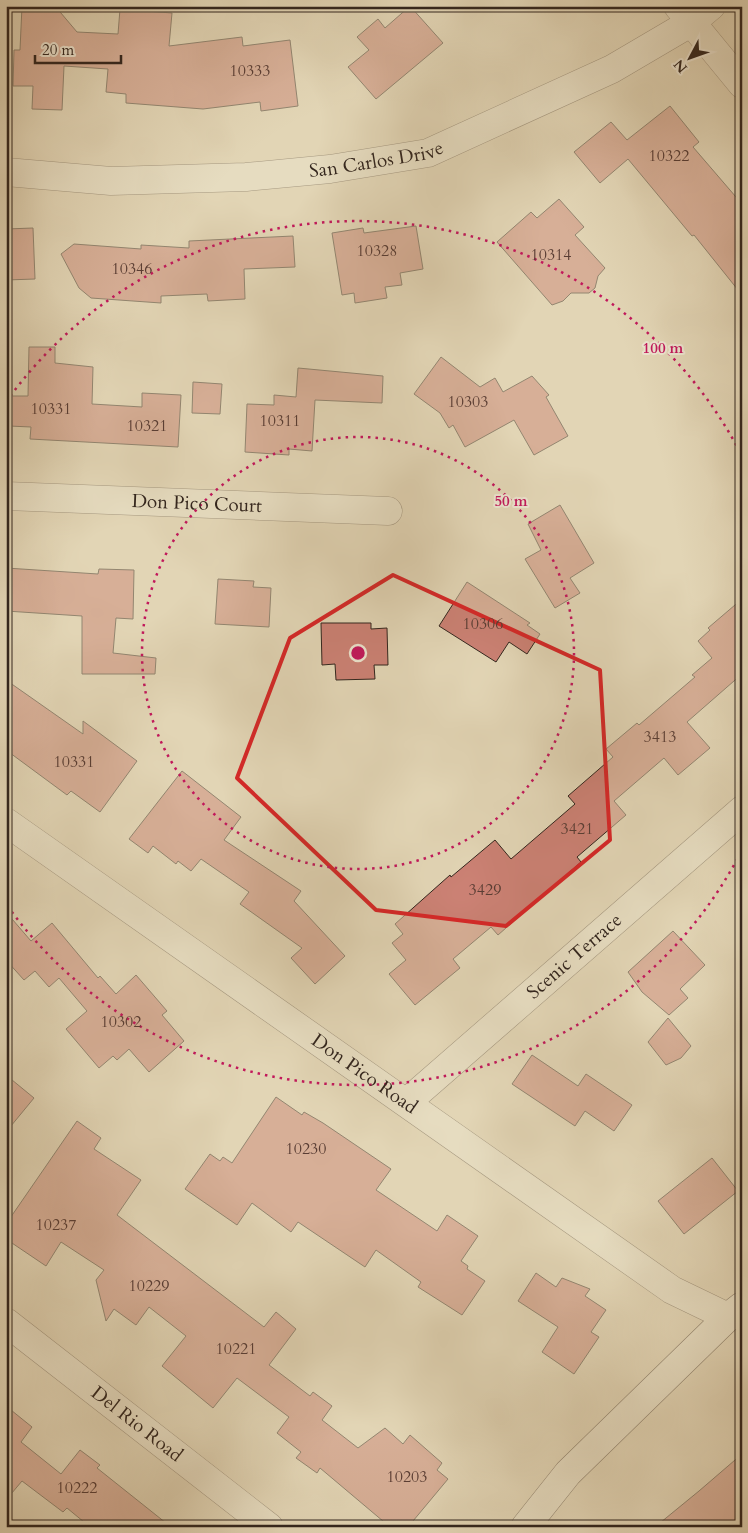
<svg xmlns="http://www.w3.org/2000/svg" width="748" height="1533" font-family="Cardo,serif">
<style>
.building{fill:#cb8174;stroke:#33261e}
.lines{fill:none;stroke-linecap:round;stroke-linejoin:round}
.minor-casing{stroke:#5f5244;stroke-width:29}
.tertiary-casing{stroke:#5f5244;stroke-width:29}
.secondary-casing{stroke:#33261e;stroke-width:29}
.minor{stroke:#ece4cf;stroke-width:28}
.tertiary{stroke:#ece4cf;stroke-width:28}
.secondary{stroke:#ece4cf;stroke-width:28}
.marked{fill:none;stroke:#d62828;stroke-width:4;stroke-linejoin:round}
.ring{fill:none;stroke:#c2185b;stroke-width:2.5;stroke-dasharray:2.5 5}
.labels{text-anchor:middle;dominant-baseline:central;stroke-width:4;stroke-linejoin:round;paint-order:stroke}
.number-label{font-size:16px;fill:#593d34}
.street-label{font-size:19px;fill:#33261e;stroke:#ece4cf}
.centre{fill:#c2185b;stroke:#ece4cf;stroke-width:2.5}
.ring-label{font-size:15px;text-anchor:middle;font-weight:bold;fill:#c2185b;stroke:#ece4cf;stroke-width:4;stroke-linejoin:round;paint-order:stroke}
</style>
<rect width="100%" height="100%" fill="#e2d5b5"/>
<filter id="stains"><feTurbulence type="fractalNoise" baseFrequency=".004" numOctaves="4"/><feColorMatrix values="0 0 0 0 .2 0 0 0 0 .09 0 0 0 0 .02 0 0 0 .5 -.17"/></filter>
<radialGradient id="worn" r=".72"><stop offset=".6" stop-color="#630" stop-opacity="0"/><stop offset="1" stop-color="#630" stop-opacity=".3"/></radialGradient>
<path class="building" d="M22,6h33l22,26 41,2 2,-25 52,4 -3,33 73,-9 1,9 47,-6 8,66 -37,5 -1,-9 -57,7 -77,-6v-9l-20,-2 2,-23 -44,-3 -2,44 -30,-1 1,-23h-20l1,-36h6z
M410,6l33,37 -67,56 -28,-32 21,-17 -12,-13 21,-18 7,9z
M670,106l29,36 -6,5 49,57v91l-48,-60 -2,1 -64,-77 -28,24 -26,-31 37,-30 16,18z
M559,199l25,28 -9,8 30,33 -7,8 -3,12 -6,5h-18l-8,8 -11,4 -55,-63 34,-30 6,6z
M416,226l7,43 -23,4 2,12 -17,2 2,11 -32,5 -1,-10 -12,2 -10,-62 31,-5 1,5z
M33,228l2,51 -29,1v-51z
M293,236l2,31 -51,2 1,30 -37,2 -1,-7 -46,2v7l-70,-5 -12,-10 -18,-34 13,-10 67,5v-4l48,3v-7z
M29,347h26v16l38,4 -1,37 50,3v-14l39,2 -3,52 -148,-8 1,-12 -22,-1 1,-30h18z
M441,357l39,30 15,-9 8,14 29,-16 17,19 -3,2 22,39 -34,19 -20,-35 -49,27 -12,-22 -4,3 -9,-15 -26,-19z
M298,368l85,8 -1,27 -67,-3 -3,51 -23,-2v6l-44,-3 2,-48 27,1v-10l22,2z
M193,382l29,2 -2,30 -28,-1z
M560,505l34,58 -24,15 10,15 -25,15 -30,-49 16,-9 -13,-26z
M6,568l92,6 1,-5 35,1 -1,49 -17,-1 -3,35 43,5 -1,16h-73v-58l-76,-5z
M218,579l36,2 -1,6 18,1 -2,39 -54,-3z
M467,582l63,41 -3,2 13,9 -13,20 -18,-12 -13,20 -57,-36z
M742,599v75l-55,48 23,26 -32,27 -14,-17 -50,43 12,14 -49,42 4,5 -83,73 -7,-8 -38,32 7,9 -45,37 -26,-31 17,-14 -14,-17 11,-9 -8,-10 55,-49 1,2 44,-37 16,19 64,-55 -7,-8 45,-39 -7,-8 31,-26 2,2 56,-48 -3,-2 20,-17 -14,-17 12,-11 -2,-2z
M321,623h50v6l16,-1 1,37h-14l1,14 -39,1 -1,-16 -13,1z
M6,680l77,54v-13l54,40 -37,51 -29,-21 -4,4 -61,-45z
M182,771l59,46 -17,23 77,51 -7,10 51,55 -30,28 -24,-26 11,-10 -62,-44 9,-12 -48,-33 -10,12 -13,-10 -2,3 -23,-18 -5,7 -19,-14z
M6,912l25,29 21,-18 46,55 2,-2 16,18 20,-19 31,36 -5,4 22,26 -35,31 -20,-23 -12,11 -4,-4 -14,12 -33,-39 21,-18 -28,-33 -10,9 -14,-16 -11,9 -18,-20z
M673,931l32,34 -25,24 8,9 -19,17 -27,-23 -14,-20z
M668,1018l23,28 -10,12 -15,7 -18,-23z
M532,1055l46,31 8,-12 46,31 -18,26 -29,-20 -10,15 -63,-42z
M6,1075l28,23 -28,34z
M276,1097l26,18 2,-3 19,11 68,46 -15,21 61,41 10,-16 31,21 -17,25 7,5 -1,3 18,12 -23,34 -44,-28 3,-5 -45,-32 -11,17 -67,-45 -7,10 -39,-29 -15,22 -52,-36 25,-35 10,7 3,-4 9,6z
M77,1121l24,17 -7,11 47,31 -24,35 147,112 12,-15 20,17 -27,36 41,31 3,-4 19,14 -10,14 36,28 27,-20 18,16 7,-9 32,28 -5,7 11,9 -40,48h-18l-70,-59 -3,5 -21,-15 5,-6 -24,-19 12,-16 -52,-39 -24,30 -51,-42 24,-30 -37,-29 -13,18 -22,-16 -8,12 -10,-41 8,-10 -43,-28 -15,24 -40,-27v-15z
M712,1158l26,33 -54,43 -26,-33z
M536,1273l20,14 6,-9 28,11 -5,7 21,14 -15,22 8,5 -25,37 -32,-22 16,-25 -40,-26z
M6,1406l26,21 -11,15 40,32 19,-24 20,15 -3,3 74,59h-81l-23,-19 -4,4 -41,-31 -16,19z
M742,1454v73h-87l44,-36z"/>
<g class="lines">
<g class="minor-casing">
<g id="minor">
<path d="M678,6l64,78"/>
<path id="s1" d="M6,172l105,9 135,-4 84,-8 98,-16 184,-84 80,-47 19,-16"/>
<path id="s2" d="M6,496l382,15"/>
<path id="s3" d="M6,822l666,468 56,27"/>
<path id="s4" d="M407,1102l335,-292"/>
</g>
</g>
<g class="tertiary-casing">
<g id="tertiary">
<path id="s5" d="M6,1322l263,205"/>
</g>
</g>
<g class="secondary-casing">
<path id="secondary" d="M525,1527l43,-54 160,-156 14,-11"/>
</g>
<use href="#minor" class="minor"/>
<use href="#tertiary" class="tertiary"/>
<use href="#secondary" class="secondary"/>
</g>
<path d="M0 0H748V1533H0ZM393,575l207,95 10,170 -104,86 -130,-16 -139,-132 53,-140z" fill="#e2d5b5" fill-opacity=".55" fill-rule="evenodd"/>
<path class="marked" d="M393,575l207,95 10,170 -104,86 -130,-16 -139,-132 53,-140z"/>
<g class="ring">
<circle cx="358" cy="653" r="216"/>
<path d="M741 852A432 432 0 0 1 6 904M6 402A432 432 0 0 1 741 454"/>
</g>
<g class="labels">
<g class="number-label">
<text x="250" y="71">10333</text>
<text x="669" y="156">10322</text>
<text x="377" y="251">10328</text>
<text x="551" y="255">10314</text>
<text x="132" y="269">10346</text>
<text x="468" y="402">10303</text>
<text x="51" y="409">10331</text>
<text x="280" y="421">10311</text>
<text x="147" y="426">10321</text>
<text x="483" y="624">10306</text>
<text x="660" y="737">3413</text>
<text x="74" y="762">10331</text>
<text x="577" y="829">3421</text>
<text x="485" y="890">3429</text>
<text x="121" y="1022">10302</text>
<text x="306" y="1149">10230</text>
<text x="56" y="1225">10237</text>
<text x="149" y="1286">10229</text>
<text x="236" y="1349">10221</text>
<text x="407" y="1477">10203</text>
<text x="77" y="1488">10222</text>
</g>
<g class="street-label">
<text stroke="none"><textPath href="#s1" startOffset="372">San Carlos Drive</textPath></text>
<text stroke="none"><textPath href="#s2" startOffset="191">Don Pico Court</textPath></text>
<text stroke="none"><textPath href="#s4" startOffset="222">Scenic Terrace</textPath></text>
<text stroke="none"><textPath href="#s3" startOffset="438">Don Pico Road</textPath></text>
<text stroke="none"><textPath href="#s5" startOffset="166">Del Rio Road</textPath></text>
</g>
</g>
<circle cx="358" cy="653" r="8" class="centre"/>
<g class="ring-label">
<text x="663" y="353">100 m</text>
<text x="511" y="506">50 m</text>
</g>
<rect width="748" height="1533" fill="none" stroke="#e2d5b5" stroke-width="25"/>
<rect x="8" y="8" width="733" height="1518" fill="none" stroke="#33261e" stroke-width="2.5"/>
<rect x="12" y="12" width="723" height="1508" fill="none" stroke="#33261e"/>
<g transform="translate(690 58) rotate(229)" stroke="#ece4cf" stroke-width="4" paint-order="stroke">
<path d="M0-4L9 19L0 12L-9 19Z" fill="#33261e"/>
<text y="-8" font-size="14" font-weight="bold" text-anchor="middle" fill="#33261e">N</text>
</g>
<path d="M35 55v8h86v-8" fill="none" stroke="#33261e" stroke-width="2.5"/>
<text x="42" y="55" font-size="15" fill="#33261e" stroke="#ece4cf" stroke-width="4" paint-order="stroke">20 m</text>
<rect width="100%" height="100%" filter="url(#stains)"/>
<rect width="100%" height="100%" fill="url(#worn)"/>
</svg>
